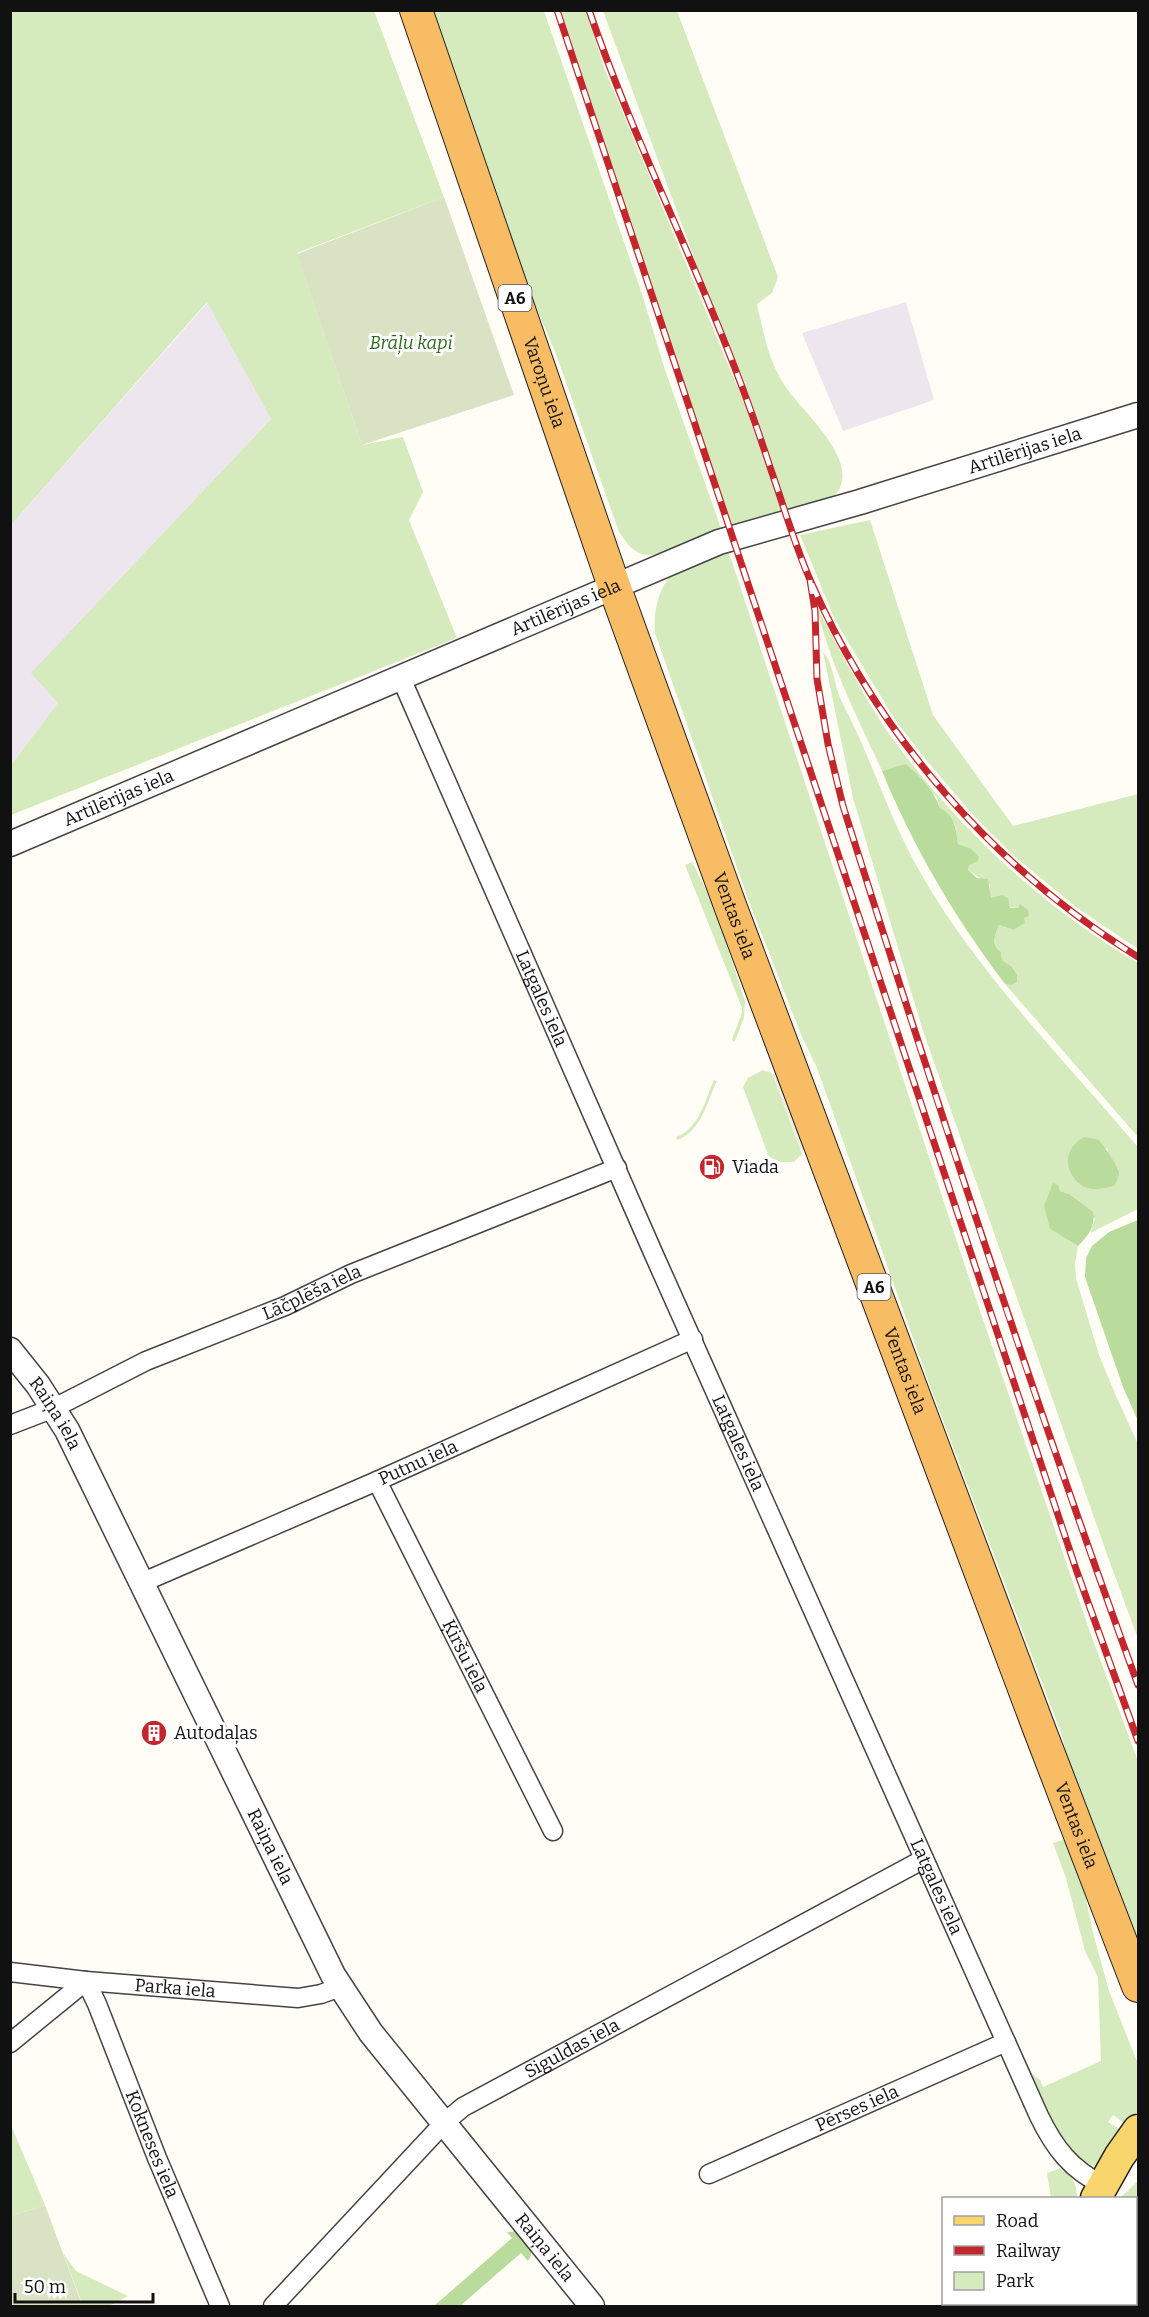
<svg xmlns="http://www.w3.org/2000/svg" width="1149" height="2317" font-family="Bitter,serif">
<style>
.industrial{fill:#eee6ef}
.green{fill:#d5ebbd;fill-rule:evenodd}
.forest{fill:#b9dc9c}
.cemetery{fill:#d9e3c4}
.plaza{fill:#f1ede2}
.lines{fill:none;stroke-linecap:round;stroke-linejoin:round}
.minor-casing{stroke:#444;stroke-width:21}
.tertiary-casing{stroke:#444;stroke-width:27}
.primary-casing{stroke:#222;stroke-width:33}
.trunk-casing{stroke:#222;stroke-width:34}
.minor{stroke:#fff;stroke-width:18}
.tertiary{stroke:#fff;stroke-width:24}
.primary{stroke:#f9d66b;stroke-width:30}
.trunk{stroke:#f7bc64;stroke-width:32}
.rail-casing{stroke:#c4262e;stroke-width:7}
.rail{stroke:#fff;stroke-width:4.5;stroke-dasharray:14;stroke-linecap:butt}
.labels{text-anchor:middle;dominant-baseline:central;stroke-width:6;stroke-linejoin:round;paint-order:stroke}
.shield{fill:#fff;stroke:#585858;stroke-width:1.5}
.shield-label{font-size:16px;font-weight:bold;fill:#111}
.park-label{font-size:18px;font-style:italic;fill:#2f6b1f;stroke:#fff}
.street-label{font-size:18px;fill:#111;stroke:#fff}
.poi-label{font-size:18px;fill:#111;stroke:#fff;text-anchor:start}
</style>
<rect width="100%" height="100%" fill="#fffdf5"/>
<path class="industrial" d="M208,302l63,117 -239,254 27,29 -48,63v-240z
M906,302l28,98 -91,31 -41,-98z"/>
<path class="green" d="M11,11h363l70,186 -147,56 65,192 41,-8 20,55 -14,28 48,118 -446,177v-50l47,-62 -27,-30 240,-254 -64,-117 -196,223z
M431,11h113l98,283 23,76 57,161c-19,7 -60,29 -80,23 -11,-3 -17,-14 -23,-22l-63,-178 -26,-61 -25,-67z
M561,11h25l19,59 140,335 37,108 -44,14 -7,-1z
M603,11h74l101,266 -6,16 -15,11c6,28 12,58 28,82 16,25 79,76 50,109 -6,7 -36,14 -47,17z
M870,520l63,195 80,111 125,-32v155l-62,-42 -61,-50 -42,-42 -46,-54 -32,-41 -60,-100 -35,-85z
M728,550l250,755 113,330 47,126v189l-61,-159 -16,-58 -132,-350 -112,-315 -15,-31 -54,-138 -93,-266c-2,-21 4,-52 24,-64 15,-8 33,-13 49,-19z
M817,608c24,43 46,89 75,130 67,91 149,168 246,225v174l-133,-153 6,1v-19l-9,-6 -1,-8c-11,-8 -6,-16 -2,-27l13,5 13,-7 -7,-15c-7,0 -26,-4 -29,-12 -1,-3 1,-8 1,-11l-22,-15 2,-22 -12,-4 -3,-20 -15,-16 -3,-10 -31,-33 -24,6c-24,-53 -52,-106 -65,-163z
M823,652c11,11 11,35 19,50 29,55 47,116 78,170 56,99 144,188 218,275v62l-48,24 5,-14 -26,-25 -9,-3 -10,38 28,17 -3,18 1,14 5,17 18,60 17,41 22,48v195l-30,-82 -185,-526 -70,-233zM1107,1148l2,9 10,13 -51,-4z
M692,862l21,41 32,98 -1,17 -9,23 -2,1 -1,-3 10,-26v-5l-57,-143z
M763,1070l9,3 30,81 -8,8h-13l-12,-5 -26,-70 5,-9z
M714,1080l3,1c-10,21 -16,51 -40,59l-1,-3c23,-8 29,-37 38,-57z
M1063,1840l4,1 13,29 13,63 16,58 29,73v46l-7,18 -18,-13 -5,7 19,12c-9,10 -18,25 -30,30 -29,11 -65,-83 -75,-104l3,-1 7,15 8,6 3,7 58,-26 -3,-84 -13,-26 -19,-73 -13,-35z
M10,2123l35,82 -34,11h-1z
M1061,2168c12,7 16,17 16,30h-26l-4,-25z
M1138,2181v21l-2,1v-5h-16z
M63,2253l13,18 52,25 -19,10h-42l14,-5z"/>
<path class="forest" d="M906,764c14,12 28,27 34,44 15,8 16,20 18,36l12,4 9,9 -1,4 -9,4 -1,5 9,8 11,1 3,19 11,-3 6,3 2,10h8l2,-4 8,6 1,6 -5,2 1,5 -12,7 -14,-5c-4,11 -9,19 2,27l1,8 9,6 6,9v7l-6,3 -6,-1c-50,-66 -92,-137 -123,-213z
M1084,1137c4,1 10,1 14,3 5,3 20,27 21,32 0,5 -2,9 -5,14 -10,2 -24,6 -33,-1 -19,-15 -17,-37 3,-48z
M1053,1183l5,2 2,6 9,3 24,18c3,14 -5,24 -15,34l-28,-17 -6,-23z
M1138,1220v201l-15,-34 -38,-110 1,-19 6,-12 17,-14z
M518,2231l13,16v9l-3,5 -7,-8 -61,53h-26l78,-68 -5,-6z"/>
<path class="cemetery" d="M444,197l70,198 -152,50 -65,-191z
M45,2205l36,97 -14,4h-56v-90z"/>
<path class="plaza" d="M772,1073l6,5 26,69 -2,7z"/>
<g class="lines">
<g class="minor-casing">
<g id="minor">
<path id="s1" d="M401,678l254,579 384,859c15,31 32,54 64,69"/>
<path id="s2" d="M10,1425l44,-17 92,-47 139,-55 66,-32 266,-106"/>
<path id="s3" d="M377,1481l176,350"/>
<path id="s4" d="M141,1583l236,-102 316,-142"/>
<path id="s5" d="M10,1972l76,9 212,17 23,-4 19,-7"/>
<path id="s6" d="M86,1981l11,23 60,154 63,148"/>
<path d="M10,2043l76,-62"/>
<path id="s7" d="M709,2174l297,-132"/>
<path d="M1120,2304l2,2"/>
<path id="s8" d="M273,2306l171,-183 19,-16 461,-248"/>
</g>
</g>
<g class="tertiary-casing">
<g id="tertiary">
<path id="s9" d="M10,844l709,-302 141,-40 278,-87"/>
<path id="s10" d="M10,1350l28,35 29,45 266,545 38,58 221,273"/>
</g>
</g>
<g class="primary-casing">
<path id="primary" d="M1096,2198l23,-41 19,-27
M1062,2306v-2"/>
</g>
<g class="trunk-casing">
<g id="trunk">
<path id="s11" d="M416,10l198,576 117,322 309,823 98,255"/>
</g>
</g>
<use href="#minor" class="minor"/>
<use href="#tertiary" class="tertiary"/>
<use href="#primary" class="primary"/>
<use href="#trunk" class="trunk"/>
<g class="rail-casing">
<path id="rail" d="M557,10l519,1559 62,172
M589,10c39,114 92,222 136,333 17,42 32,84 46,127 13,37 24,76 40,112 67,154 184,287 327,375
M810,580l5,31 2,68 11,65 15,62c93,295 189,589 295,879"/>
</g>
<use href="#rail" class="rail"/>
</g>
<defs>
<g id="fuel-disc" transform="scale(1.35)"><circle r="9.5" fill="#c4262e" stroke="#fff"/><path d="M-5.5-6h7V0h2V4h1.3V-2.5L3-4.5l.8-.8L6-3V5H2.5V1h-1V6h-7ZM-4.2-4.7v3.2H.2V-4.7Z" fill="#fff"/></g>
<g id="building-disc" transform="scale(1.35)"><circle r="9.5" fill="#c4262e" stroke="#fff"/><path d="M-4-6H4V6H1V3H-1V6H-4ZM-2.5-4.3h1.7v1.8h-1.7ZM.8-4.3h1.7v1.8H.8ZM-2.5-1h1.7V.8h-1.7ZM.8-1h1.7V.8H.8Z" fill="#fff"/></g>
</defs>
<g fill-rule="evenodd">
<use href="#fuel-disc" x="712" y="1167"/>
<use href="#building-disc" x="154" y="1733"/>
</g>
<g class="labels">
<g class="shield">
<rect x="498.5" y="285" width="33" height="26" rx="4.5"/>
<rect x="857.5" y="1274" width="33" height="26" rx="4.5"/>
</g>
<g class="shield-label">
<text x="515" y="298">A6</text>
<text x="874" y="1287">A6</text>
</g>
<g class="park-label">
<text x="411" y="343">Brāļu kapi</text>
</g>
<g class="street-label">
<text stroke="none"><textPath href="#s11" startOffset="394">Varoņu iela</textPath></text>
<text stroke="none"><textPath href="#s9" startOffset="1090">Artilērijas iela</textPath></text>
<text stroke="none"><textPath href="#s9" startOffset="604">Artilērijas iela</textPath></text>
<text stroke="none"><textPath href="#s9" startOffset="118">Artilērijas iela</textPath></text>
<text stroke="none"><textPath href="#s11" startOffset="960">Ventas iela</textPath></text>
<text stroke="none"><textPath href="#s1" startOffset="350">Latgales iela</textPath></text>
<text stroke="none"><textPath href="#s2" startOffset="330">Lāčplēša iela</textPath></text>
<text stroke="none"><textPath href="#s11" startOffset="1446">Ventas iela</textPath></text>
<text stroke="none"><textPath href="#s10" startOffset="78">Raiņa iela</textPath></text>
<text stroke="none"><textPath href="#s1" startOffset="836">Latgales iela</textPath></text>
<text stroke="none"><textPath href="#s4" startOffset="302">Putnu iela</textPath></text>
<text stroke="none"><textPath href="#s3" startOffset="196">Ķiršu iela</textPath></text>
<text stroke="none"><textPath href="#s11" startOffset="1932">Ventas iela</textPath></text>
<text stroke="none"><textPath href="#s10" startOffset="562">Raiņa iela</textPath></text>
<text stroke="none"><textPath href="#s1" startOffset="1322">Latgales iela</textPath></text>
<text stroke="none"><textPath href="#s5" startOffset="166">Parka iela</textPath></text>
<text stroke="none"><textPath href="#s8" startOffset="399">Siguldas iela</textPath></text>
<text stroke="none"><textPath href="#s7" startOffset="162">Pērses iela</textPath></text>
<text stroke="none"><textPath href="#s6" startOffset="176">Kokneses iela</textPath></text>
<text stroke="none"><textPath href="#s10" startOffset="1050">Raiņa iela</textPath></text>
</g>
<g class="poi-label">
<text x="732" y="1167">Viada</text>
<text x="174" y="1733">Autodaļas</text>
</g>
</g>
<rect width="1149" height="2317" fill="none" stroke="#111111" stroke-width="24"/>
<rect x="942" y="2197" width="195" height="108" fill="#ffffff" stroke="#a0a0a0" stroke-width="1.5"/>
<rect x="954" y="2216" width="30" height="9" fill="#f9d66b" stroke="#a0a0a0" stroke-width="1.5"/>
<text x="996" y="2227" font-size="18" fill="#111111">Road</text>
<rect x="954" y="2246" width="30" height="9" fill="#c4262e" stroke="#a0a0a0" stroke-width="1.5"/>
<text x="996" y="2257" font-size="18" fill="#111111">Railway</text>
<rect x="954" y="2272" width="30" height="18" fill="#d5ebbd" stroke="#a0a0a0" stroke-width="1.5"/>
<text x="996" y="2287" font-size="18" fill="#111111">Park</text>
<path d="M15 2293v9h138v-9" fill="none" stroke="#111111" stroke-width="3"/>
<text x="24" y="2293" font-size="18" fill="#111111" stroke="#ffffff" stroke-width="4.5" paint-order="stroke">50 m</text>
</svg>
